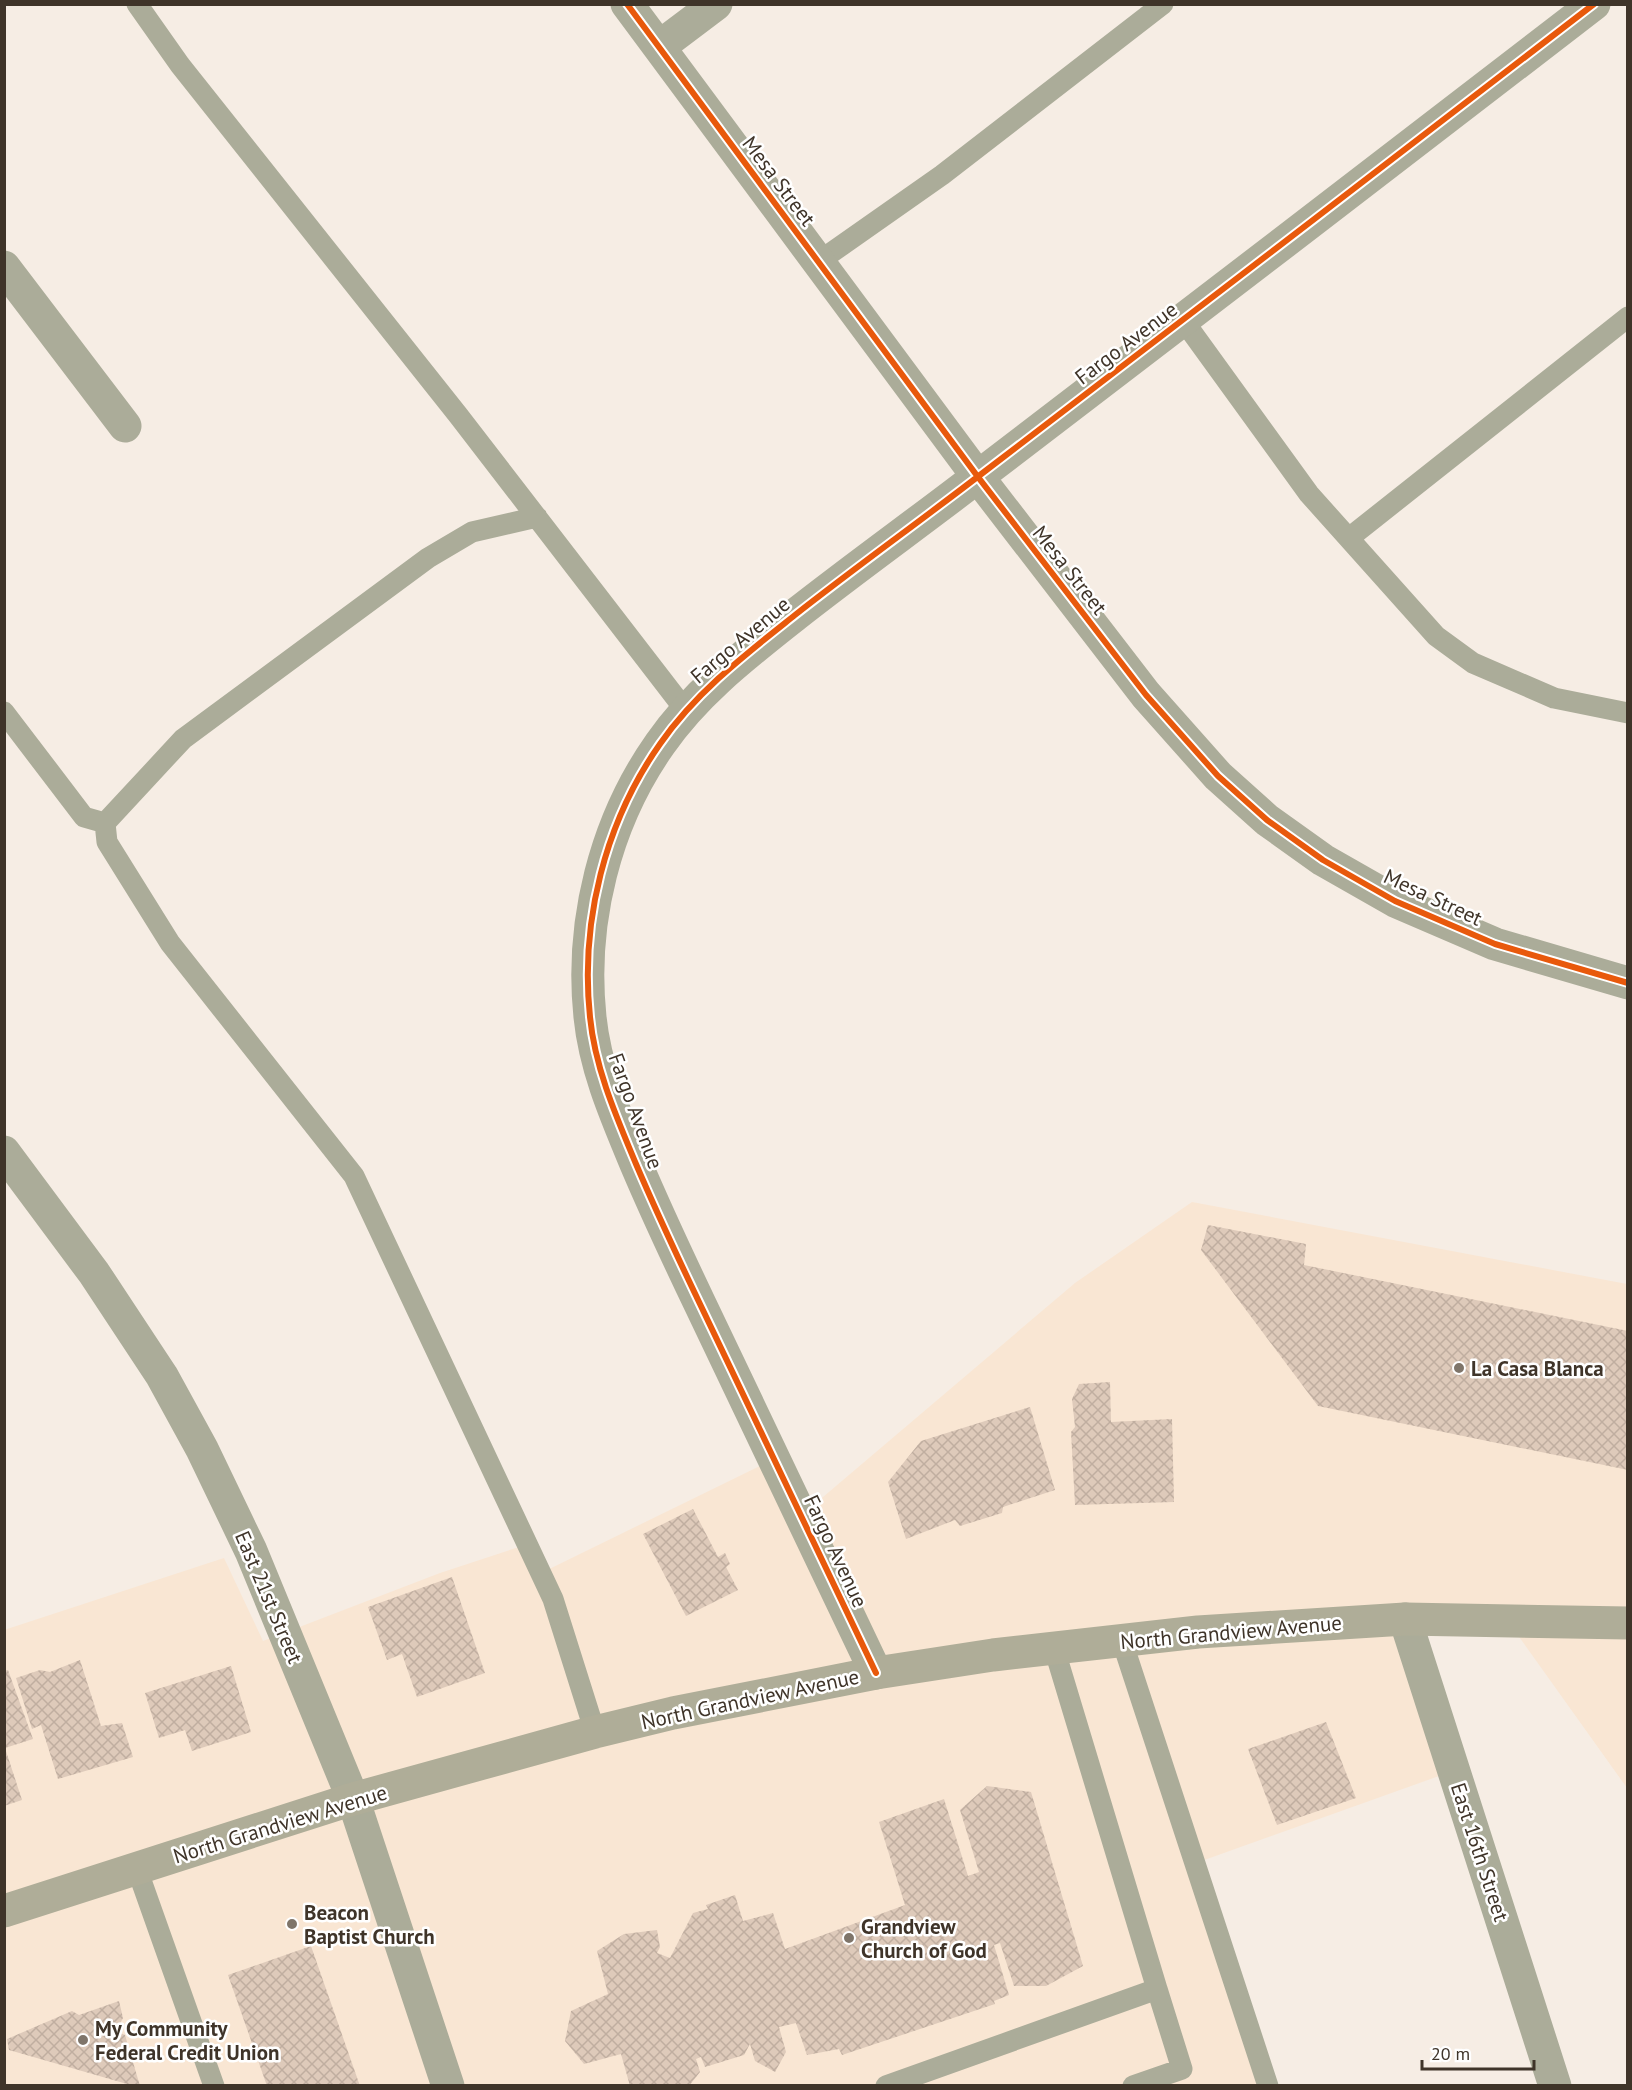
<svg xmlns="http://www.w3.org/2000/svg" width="1632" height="2090" font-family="'PT Sans',sans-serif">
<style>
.built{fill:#f9e6d3}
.building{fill:url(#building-cross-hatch)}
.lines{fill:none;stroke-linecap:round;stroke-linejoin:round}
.service{stroke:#abac99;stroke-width:21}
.minor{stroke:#abac99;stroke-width:33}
.primary{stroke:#afad98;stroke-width:33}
.cycleway-casing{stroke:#fff;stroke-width:10}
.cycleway{stroke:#e8590c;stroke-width:6}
.poi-dot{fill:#7f756a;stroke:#fff;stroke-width:2}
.labels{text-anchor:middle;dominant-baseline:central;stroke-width:5;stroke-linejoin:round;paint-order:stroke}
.street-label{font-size:21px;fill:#3f3429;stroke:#fff}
.poi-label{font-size:21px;font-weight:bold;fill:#3f3429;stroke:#fff;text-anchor:start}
</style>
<defs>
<pattern id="building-cross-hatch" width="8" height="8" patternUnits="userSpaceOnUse" patternTransform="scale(1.5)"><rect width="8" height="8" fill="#decaba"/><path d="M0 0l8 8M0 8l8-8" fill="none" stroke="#c0aea0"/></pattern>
</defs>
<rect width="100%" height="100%" fill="#f6ede4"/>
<path class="built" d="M1192,1202l435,82v504l-120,-168 -102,-1 48,152 -257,92 67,222h-1258l-1,-455 220,-72 39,83 177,-68 79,-26 18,28 235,-115 31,54 272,-231z"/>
<path class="building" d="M1208,1225l98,19 -2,21 324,66v139l-310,-64 -117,-156z
M1110,1382l1,40 61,-3 2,83 -99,3 -4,-73 4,-5 -3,-28 7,-15z
M1030,1407l25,83 -52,17 -1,6 -42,13 -5,-6 -49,19 -18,-57 33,-41z
M693,1509l25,48 7,-4 5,11 -4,3 12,23 -52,26 -43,-82z
M452,1577l33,96 -68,24 -15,-43 -15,6 -19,-53z
M80,1660l21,66 21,-3 11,34 -75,22 -17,-54 -9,4 -16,-51 24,-8 10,2z
M231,1666l20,66 -59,19 -7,-21 -26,8 -14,-45z
M8,1670l25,69 -28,9 17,52 -18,6v-135z
M1326,1722l30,76 -79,27 -29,-76z
M987,1786l44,6 52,174 -37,20h-32l-14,-43 -6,2 15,50 -15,6 1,3 -153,51 -3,-6 -32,6 -11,-32 -17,4 7,25 -11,20 -20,-11 -5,-17 -6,11 -39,12 -4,-10 -5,2 4,13 -11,14h-59l-9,-32 -37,10 -19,-23 6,-30 37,-17 -11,-43 27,-17 33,-4 3,17 -3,6 13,5 23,-45 15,-4 -2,-4 29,-10 8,26 30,-8 12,36 120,-44 -26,-83 65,-23 24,77 11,-4 -19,-62z
M311,1946l49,140h-93l-39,-111z
M119,2001l4,17 -7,13 9,4 15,51h-6l-125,-36 -2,-11 65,-28 7,4z"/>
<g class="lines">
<path class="service" d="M137,4l43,61 278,350 228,296
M818,262l124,-87 221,-171
M1183,320l126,174 127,142 37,27 81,35 74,15
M537,517l-65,15 -44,26 -245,181 -78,84 2,19 63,101 184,233 199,423 42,133
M1349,538l279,-221
M4,712l80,105 21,6
M1122,1641l146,445
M137,1869l77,217
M886,2086l271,-97 -103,-341
M1133,2086l49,-17 -25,-80"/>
<path class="minor" d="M627,4l351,473 168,218 72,81 49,44 56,40 72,41 100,43 133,39
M659,47l57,-43
M4,267l121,159
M4,1152l90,121 68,103 40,73 49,102 102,248 95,287
M1405,1619l150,467
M876,1673c-59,-123 -117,-246 -176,-369 -22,-46 -44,-93 -64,-140 -20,-48 -41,-96 -46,-147 -10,-95 15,-195 70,-273 36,-52 86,-90 135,-129 61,-48 124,-93 185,-140 206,-156 409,-314 614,-471"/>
<path class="primary" d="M4,1911l349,-112 242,-67 78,-19 203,-40 117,-18 205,-23 207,-13 223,4"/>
<g class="cycleway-casing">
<path id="cycleway" d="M627,4l351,473 168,218 72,81 49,44 56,40 72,41 100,43 133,39
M876,1673c-59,-123 -117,-246 -176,-369 -22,-46 -44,-93 -64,-140 -20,-48 -41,-96 -46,-147 -10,-95 15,-195 70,-273 36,-52 86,-90 135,-129 61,-48 124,-93 185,-140 206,-156 409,-314 614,-471"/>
</g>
<use href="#cycleway" class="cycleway"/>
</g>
<g class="poi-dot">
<circle cx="1459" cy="1368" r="6"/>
<circle cx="292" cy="1924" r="6"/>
<circle cx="849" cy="1938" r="6"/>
<circle cx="83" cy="2040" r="6"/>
</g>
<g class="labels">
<g class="street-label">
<text transform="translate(779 181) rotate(53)">Mesa Street</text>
<text transform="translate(1126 343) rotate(-37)">Fargo Avenue</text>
<text transform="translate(1070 570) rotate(52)">Mesa Street</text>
<text transform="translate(740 640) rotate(-40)">Fargo Avenue</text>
<text transform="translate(1433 897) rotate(25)">Mesa Street</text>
<text transform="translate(636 1111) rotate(70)">Fargo Avenue</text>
<text transform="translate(836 1551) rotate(65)">Fargo Avenue</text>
<text transform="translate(269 1597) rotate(67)">East 21st Street</text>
<text transform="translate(1231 1632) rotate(-5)">North Grandview Avenue</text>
<text transform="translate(750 1699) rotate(-12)">North Grandview Avenue</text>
<text transform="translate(280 1824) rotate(-17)">North Grandview Avenue</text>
<text transform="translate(1480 1852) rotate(72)">East 16th Street</text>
</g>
<g class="poi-label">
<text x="1471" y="1368">La Casa Blanca</text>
<text x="304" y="1912">Beacon<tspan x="304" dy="24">Baptist Church</tspan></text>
<text x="861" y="1926">Grandview<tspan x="861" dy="24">Church of God</tspan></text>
<text x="95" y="2028">My Community<tspan x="95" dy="24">Federal Credit Union</tspan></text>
</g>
</g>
<rect width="1632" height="2090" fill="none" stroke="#3f3429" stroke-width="12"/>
<path d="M1422 2060v9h112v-9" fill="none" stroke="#3f3429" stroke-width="3"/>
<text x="1431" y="2060" font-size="18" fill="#3f3429" stroke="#ffffff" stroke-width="4.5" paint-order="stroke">20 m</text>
</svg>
